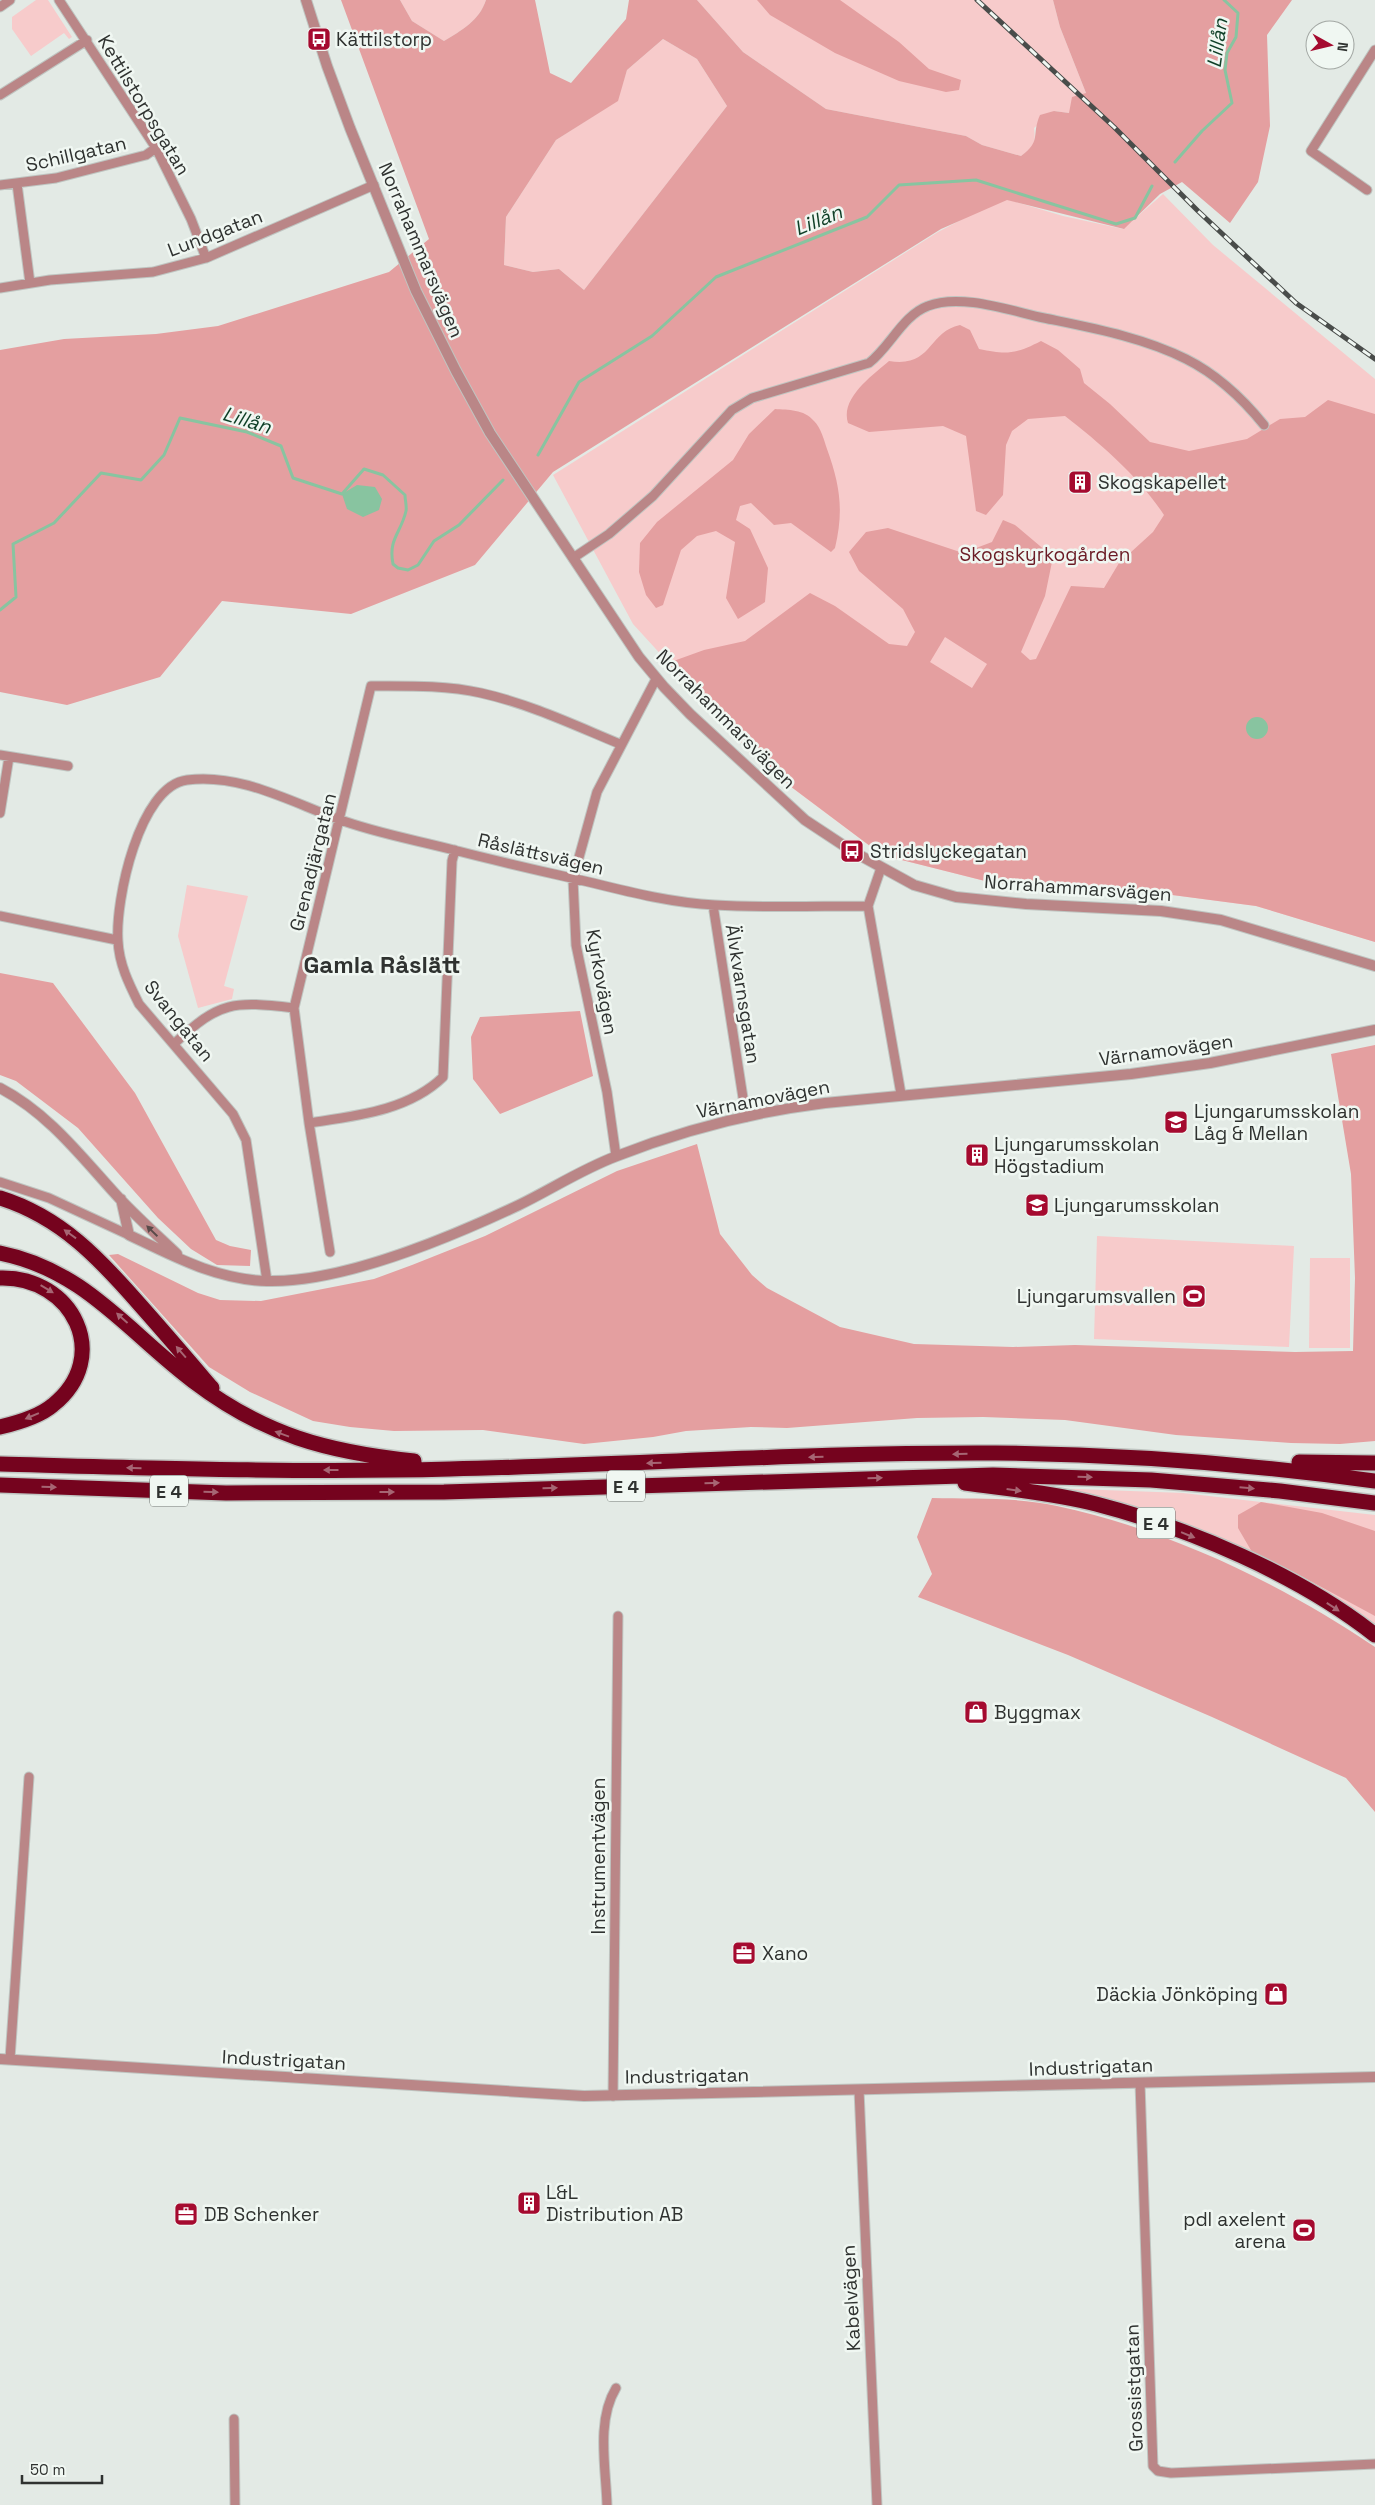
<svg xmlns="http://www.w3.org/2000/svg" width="1375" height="2505" font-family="'Space Grotesk',sans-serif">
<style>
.green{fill:#f7cbcb}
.forest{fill:#e49fa0;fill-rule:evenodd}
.water{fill:#88c4a0}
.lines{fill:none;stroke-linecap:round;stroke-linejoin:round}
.stream{stroke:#88c4a0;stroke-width:3}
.minor-casing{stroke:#bfc5c1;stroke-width:11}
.tertiary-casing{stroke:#bfc5c1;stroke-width:12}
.motorway-casing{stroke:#bfc5c1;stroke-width:18}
.minor{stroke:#ba8687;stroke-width:9}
.tertiary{stroke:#ba8687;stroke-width:10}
.motorway{stroke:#75031e;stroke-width:15}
.rail-casing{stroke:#494c4a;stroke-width:5}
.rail{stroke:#f0f7f2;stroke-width:3;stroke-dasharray:9;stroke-linecap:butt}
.oneway{fill:#594b4a}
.oneway2{fill:#a66573}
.labels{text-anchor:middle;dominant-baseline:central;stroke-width:5;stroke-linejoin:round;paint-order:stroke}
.shield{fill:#f0f7f2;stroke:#696d6a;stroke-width:1}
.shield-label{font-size:18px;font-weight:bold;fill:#2f3230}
.poi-label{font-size:19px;fill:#2f3230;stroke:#f0f7f2;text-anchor:start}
.street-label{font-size:19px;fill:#2f3230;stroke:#f0f7f2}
.park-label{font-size:19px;fill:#6b1b25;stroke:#f0f7f2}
.water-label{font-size:20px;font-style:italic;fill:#0e3e26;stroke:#f0f7f2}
.district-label{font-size:24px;font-weight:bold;fill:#2f3230;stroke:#f0f7f2}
</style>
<rect width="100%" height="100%" fill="#e3eae5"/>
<path class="green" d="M36,0h12l24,37 -3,2 -5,-6 -33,23 -19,-27v-12z
M400,0h86c-7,21 -24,30 -42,41l-32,-20z
M697,0h356l7,27 26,66 -17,20 -15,-2 -20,17c2,15 0,19 -13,28l-39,-11 -16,-9 -140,-27 -83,-57z
M663,39l34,20 30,47 -143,184 -25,-21 -26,3 -29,-7 2,-48 50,-77 61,-39 10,-31z
M1163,194l50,51 162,134v563l-119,-36 -137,-18 -126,-5 -111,-28 -120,-90 -129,-141 -80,-149 385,-243 65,-34 60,18 60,13z
M187,885l61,11 -24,90 10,3 -2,10 -34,9 -20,-72z
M1097,1236l197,10 -5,101 -195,-8z
M1310,1258h40v90h-41z
M1051,1488l132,5 192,22v113l-162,-91 -97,-35z"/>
<path class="forest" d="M341,0h59l12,21 32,20c18,-11 35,-20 42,-41h49l15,73 21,10 55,-64 3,-19h68l46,52 83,57 140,27 16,9 39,11c21,-15 10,-21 19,-41l14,-4 15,2 3,-16 14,-4 -26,-66 -7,-27h239l-25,35 3,91 -12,56 -28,41 -48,-41 -22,12 -36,35 -117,-29 -66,29 -388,243 -78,93 -124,49 -129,-13 -62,76 -93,28 -67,-13v-342l64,-11 92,-5 62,-8 171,-54 40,-33zM663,39l34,20 30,47 -143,184 -25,-21 -26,3 -29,-7 2,-48 50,-77 62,-39 9,-31z
M757,0h83l59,42 30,27 32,11 -2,10 -13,2 -47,-11 -64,-28 -65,-38z
M960,325l10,5 9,19c28,6 37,5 62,-8l17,9 22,19 4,14 26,21 40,38 39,9 58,-12 33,-20 25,-2 23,-17 47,14v528l-119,-36 -137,-18 -126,-5 -111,-28 -120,-90 -94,-102 36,-13 41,-9 65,-48 25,13 54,38 18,2 8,-14 -12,-23 -44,-38 -10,-19 17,-20 22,-4 75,25 29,-11 11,-22 12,5 38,32 -8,39 -24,56 9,8 6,-1 35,-73 33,2 15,-25 34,-31 11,-17c-24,-37 -64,-72 -99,-99l-37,3 -16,12 -6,14 -3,50 -17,20 -10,-4 -10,-75 -23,-10 -74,6 -21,-9c-8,-25 25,-48 41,-62 44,7 38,-29 71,-36zM945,637l42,27 -15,24 -42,-26z
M775,409c13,1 29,0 39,12 7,7 10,19 13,28 13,36 17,61 8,99l-4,4 -40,-29 -17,2 -23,-22 -11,3 -4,14 14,9 18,39 -3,34 -27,17 -12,-21 9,-56 -19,-11 -19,5 -16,14 -18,55 -7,3 -10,-13 -7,-23 1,-29 17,-21 76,-62 16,-26z
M0,973l53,10 82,110 81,147 14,6 21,4 -1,16 -33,-1 -26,-16 -33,-31 -80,-90 -62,-47 -16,-6z
M580,1011l13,65 -93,38 -27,-35 -2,-42 9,-20z
M1375,1045v396l-35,3 -49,-1 -115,-8 -111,-15 -82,-3 -66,1 -130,10 -36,-1 -65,4 -33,6 -69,7 -101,-14 -89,1 -44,-4 -37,-6 -63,-29 -41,-25 -100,-112 9,-1 80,39 22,7 41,1 113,-22 38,-14 73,-29 132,-65 80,-27 23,90 32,41 15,13 73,39 74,17 99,3 62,-2 220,7 58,-1 2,-73 -4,-104 -20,-120z
M932,1498c41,1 84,-1 125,8 112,24 224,77 318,141v165l-29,-34 -134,-61 -144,-62 -150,-58 14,-23 -15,-37z
M1261,1502l61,11 53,18v85l-74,-40 -49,-24 -14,-24v-13z"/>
<path class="water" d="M357,485l18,2 7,12 -3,11 -16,7 -16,-8 -5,-15z
M1246 728a11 11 0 1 1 22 0a11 11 0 1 1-22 0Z"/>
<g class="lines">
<path class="stream" d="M1175,162l27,-31 30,-28 -7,-33 2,-17 9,-16 2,-24 -14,-13
M538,455l41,-73 73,-46 64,-59 151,-60 32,-32 77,-5 140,44 19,-6 17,-32
M0,610l16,-13 -3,-53 41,-21 47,-50 40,7 23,-25 16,-37 67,14 34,14 12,32 49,16 22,-25 19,6 22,20c0,5 2,12 1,16 -5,22 -18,28 -13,53l5,4 10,2 10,-5 16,-24 25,-16 44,-45"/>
<g class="minor-casing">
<path id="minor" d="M59,0l97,148 35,71 15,39
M0,7l10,-7
M0,95l87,-55
M17,184l13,99
M0,185l56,-7 90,-23 10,-7
M1367,190l-56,-39 64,-101
M0,288l50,-8 103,-8 53,-14 168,-73
M573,558l36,-24 44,-38 79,-86 20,-12 117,-35c21,-16 34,-48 59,-57 33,-13 83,5 116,12 48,10 98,19 142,41 30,15 57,40 78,66
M0,755l68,11
M0,813l9,-56
M713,905l33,212
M868,906l33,188
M0,916l117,24
M175,1043c45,-42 58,-42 119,-35
M309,1123c46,-7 99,-12 134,-46l9,-216 3,-11
M616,1156l-9,-64 -31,-147 -3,-66 24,-87 59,-113
M0,1182l49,16 80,37
M330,1252l-21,-129 -15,-115 77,-322c36,0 75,-1 110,7 49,11 93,32 139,51
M267,1281l-21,-141 -13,-26 -94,-110c-10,-20 -20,-40 -21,-63 -3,-40 21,-155 69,-161 53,-7 104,22 151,39 37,14 78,21 116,31 46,12 92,22 139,33 40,10 81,20 122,22 51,3 102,1 153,1l13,-38
M10,2059l19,-282
M1140,2083l13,383 5,5 13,2 204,-9
M859,2090l18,415
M613,2096l5,-480
M234,2419l1,86
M607,2505c-1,-37 -11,-84 9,-117"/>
</g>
<g class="tertiary-casing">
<path id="tertiary" d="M306,0l21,66 23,62 66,163 40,80 34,62 149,224 25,30 26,27 115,106 47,31 62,34 42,12 70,7 135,7 60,9 154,46
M0,1088c50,26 83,71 120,111 18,19 38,37 57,55
M121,1199l8,36c44,21 88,45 138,46 75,2 184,-44 252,-76 33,-16 63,-36 98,-49 66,-26 136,-44 208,-53l306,-29 79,-11 165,-33
M0,2059l584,37 791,-19"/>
</g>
<g class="motorway-casing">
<path id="motorway" d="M0,1198c61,19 100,61 141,108 24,27 47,54 71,82
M0,1253c85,17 129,80 193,128 71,54 134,71 221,80
M0,1278c73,-2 113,79 53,127 -14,12 -36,18 -53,22
M1299,1462l76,1
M0,1464c150,4 300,9 450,5 181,-4 364,-17 546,-16 127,1 253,11 379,28
M965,1483c43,6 88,10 131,21 93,24 203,71 279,131
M0,1485l226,8 218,-1 549,-17 158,5 129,11 95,12"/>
</g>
<use href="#minor" class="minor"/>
<use href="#tertiary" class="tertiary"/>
<use href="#motorway" class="motorway"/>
<g class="rail-casing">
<path id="rail" d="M977,0l137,127 84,84 98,92 79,56"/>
</g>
<use href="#rail" class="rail"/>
</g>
<defs><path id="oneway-solid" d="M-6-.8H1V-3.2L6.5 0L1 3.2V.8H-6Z" transform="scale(1.25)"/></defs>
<use class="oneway" href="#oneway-solid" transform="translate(152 1231) rotate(-136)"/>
<g class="oneway2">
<use href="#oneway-solid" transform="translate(70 1234) rotate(-144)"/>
<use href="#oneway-solid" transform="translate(47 1289) rotate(31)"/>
<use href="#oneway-solid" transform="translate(122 1318) rotate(-138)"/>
<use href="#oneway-solid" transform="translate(181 1352) rotate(-131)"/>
<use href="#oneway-solid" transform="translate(32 1416) rotate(157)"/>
<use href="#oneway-solid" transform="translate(282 1434) rotate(-160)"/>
<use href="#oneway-solid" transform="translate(960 1454) rotate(179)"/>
<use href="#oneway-solid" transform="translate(816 1457) rotate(178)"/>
<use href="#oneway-solid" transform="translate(654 1463) rotate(178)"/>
<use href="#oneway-solid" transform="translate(134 1468) rotate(-179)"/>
<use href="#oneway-solid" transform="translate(331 1470) rotate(180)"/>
<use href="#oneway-solid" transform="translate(1085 1477) rotate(2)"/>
<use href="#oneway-solid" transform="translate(875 1478) rotate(-2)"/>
<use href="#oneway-solid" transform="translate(712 1483) rotate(-2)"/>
<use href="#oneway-solid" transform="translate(49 1487) rotate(2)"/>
<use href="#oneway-solid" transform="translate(550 1488) rotate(-2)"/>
<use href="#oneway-solid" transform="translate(1247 1488) rotate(5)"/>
<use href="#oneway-solid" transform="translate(1014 1490) rotate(8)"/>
<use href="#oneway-solid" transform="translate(211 1492) rotate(2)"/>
<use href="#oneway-solid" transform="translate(387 1492)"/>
<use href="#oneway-solid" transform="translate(1188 1535) rotate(22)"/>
<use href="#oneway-solid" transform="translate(1333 1607) rotate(33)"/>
</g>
<defs>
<g id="bus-square" transform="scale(1.25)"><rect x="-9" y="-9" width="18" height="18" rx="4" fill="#a50a2f" stroke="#f0f7f2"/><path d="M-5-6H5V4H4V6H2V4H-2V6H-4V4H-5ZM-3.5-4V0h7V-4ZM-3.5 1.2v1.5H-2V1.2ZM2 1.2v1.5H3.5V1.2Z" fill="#fff"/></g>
<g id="building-square" transform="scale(1.25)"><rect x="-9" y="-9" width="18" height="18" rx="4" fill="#a50a2f" stroke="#f0f7f2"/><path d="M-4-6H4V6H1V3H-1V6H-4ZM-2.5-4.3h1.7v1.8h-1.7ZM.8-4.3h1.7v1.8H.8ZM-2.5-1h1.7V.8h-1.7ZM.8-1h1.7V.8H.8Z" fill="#fff"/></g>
<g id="school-square" transform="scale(1.25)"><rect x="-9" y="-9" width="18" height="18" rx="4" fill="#a50a2f" stroke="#f0f7f2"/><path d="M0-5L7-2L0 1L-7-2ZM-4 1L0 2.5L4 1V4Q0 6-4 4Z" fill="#fff"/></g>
<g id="stadium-square" transform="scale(1.25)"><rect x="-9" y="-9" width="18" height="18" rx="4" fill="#a50a2f" stroke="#f0f7f2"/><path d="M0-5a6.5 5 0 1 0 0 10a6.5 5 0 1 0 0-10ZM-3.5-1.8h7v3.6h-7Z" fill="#fff"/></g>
<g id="shop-square" transform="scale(1.25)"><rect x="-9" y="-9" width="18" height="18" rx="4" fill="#a50a2f" stroke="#f0f7f2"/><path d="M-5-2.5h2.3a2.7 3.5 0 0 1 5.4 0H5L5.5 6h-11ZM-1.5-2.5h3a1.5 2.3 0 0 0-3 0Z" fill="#fff"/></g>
<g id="office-square" transform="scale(1.25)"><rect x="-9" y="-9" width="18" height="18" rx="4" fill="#a50a2f" stroke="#f0f7f2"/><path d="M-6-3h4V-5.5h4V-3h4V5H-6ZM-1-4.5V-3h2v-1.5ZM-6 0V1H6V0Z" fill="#fff"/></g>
</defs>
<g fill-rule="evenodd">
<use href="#bus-square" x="319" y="39"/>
<use href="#building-square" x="1080" y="482"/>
<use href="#bus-square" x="852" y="851"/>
<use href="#school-square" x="1176" y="1122"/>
<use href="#building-square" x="977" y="1155"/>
<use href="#school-square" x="1037" y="1205"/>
<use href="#stadium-square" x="1194" y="1296"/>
<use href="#shop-square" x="976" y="1712"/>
<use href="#office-square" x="744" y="1953"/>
<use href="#shop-square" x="1276" y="1994"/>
<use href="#building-square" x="529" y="2203"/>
<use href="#office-square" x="186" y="2214"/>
<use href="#stadium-square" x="1304" y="2230"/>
</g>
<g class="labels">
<g class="shield">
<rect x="607" y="1470.5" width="38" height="31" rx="4"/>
<rect x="150" y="1475.5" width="38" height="31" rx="4"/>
<rect x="1137" y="1507.5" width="38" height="31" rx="4"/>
</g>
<g class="shield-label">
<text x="626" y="1486">E 4</text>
<text x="169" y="1491">E 4</text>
<text x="1156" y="1523">E 4</text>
</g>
<g class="poi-label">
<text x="336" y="39">Kättilstorp</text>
<text x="1098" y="482">Skogskapellet</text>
<text x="870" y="851">Stridslyckegatan</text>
<text x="1194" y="1111">Ljungarumsskolan<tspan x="1194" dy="22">Låg &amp; Mellan</tspan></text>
<text x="994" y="1144">Ljungarumsskolan<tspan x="994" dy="22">Högstadium</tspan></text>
<text x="1054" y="1205">Ljungarumsskolan</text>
<text x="1176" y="1296" text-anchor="end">Ljungarumsvallen</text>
<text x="994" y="1712">Byggmax</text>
<text x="762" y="1953">Xano</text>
<text x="1258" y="1994" text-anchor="end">Däckia Jönköping</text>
<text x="546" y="2192">L&amp;L<tspan x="546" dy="22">Distribution AB</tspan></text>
<text x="204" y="2214">DB Schenker</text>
<text x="1286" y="2219" text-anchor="end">pdl axelent<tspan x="1286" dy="22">arena</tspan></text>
</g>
<g class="street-label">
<text transform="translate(144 105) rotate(59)">Kettilstorpsgatan</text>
<text transform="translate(76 154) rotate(-13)">Schillgatan</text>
<text transform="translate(215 233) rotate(-21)">Lundgatan</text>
<text transform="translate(421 250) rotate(67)">Norrahammarsvägen</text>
<text transform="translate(726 719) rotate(45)">Norrahammarsvägen</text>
<text transform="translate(541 854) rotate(13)">Råslättsvägen</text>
<text transform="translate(313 862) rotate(-76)">Grenadjärgatan</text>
<text transform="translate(1078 888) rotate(4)">Norrahammarsvägen</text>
<text transform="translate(602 982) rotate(80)">Kyrkovägen</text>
<text transform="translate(743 994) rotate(81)">Älvkvarnsgatan</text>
<text transform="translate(179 1021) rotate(51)">Svangatan</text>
<text transform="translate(1166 1050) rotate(-8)">Värnamovägen</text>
<text transform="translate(763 1099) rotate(-11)">Värnamovägen</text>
<text transform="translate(598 1856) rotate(-90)">Instrumentvägen</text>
<text transform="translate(284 2060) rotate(3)">Industrigatan</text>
<text transform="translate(1091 2067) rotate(-2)">Industrigatan</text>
<text transform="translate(687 2076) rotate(-1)">Industrigatan</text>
<text transform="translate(851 2298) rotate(-93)">Kabelvägen</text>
<text transform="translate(1134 2388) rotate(-92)">Grossistgatan</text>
</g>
<g class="park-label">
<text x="1045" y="554">Skogskyrkogården</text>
</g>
<g class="water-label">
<text transform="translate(1217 43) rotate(-82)">Lillån</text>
<text transform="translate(818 220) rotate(-22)">Lillån</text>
<text transform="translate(247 420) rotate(17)">Lillån</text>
</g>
<g class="district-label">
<text x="382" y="964">Gamla Råslätt</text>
</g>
</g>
<g transform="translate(1330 45) rotate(98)"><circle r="24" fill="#f0f7f2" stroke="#a3a8a4"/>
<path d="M0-4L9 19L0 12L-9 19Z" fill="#a50a2f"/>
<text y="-8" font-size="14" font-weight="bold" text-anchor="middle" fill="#2f3230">N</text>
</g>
<path d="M22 2475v8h80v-8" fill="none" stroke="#2f3230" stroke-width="2.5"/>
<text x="30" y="2475" font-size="15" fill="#2f3230" stroke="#f0f7f2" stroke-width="4" paint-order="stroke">50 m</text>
</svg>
